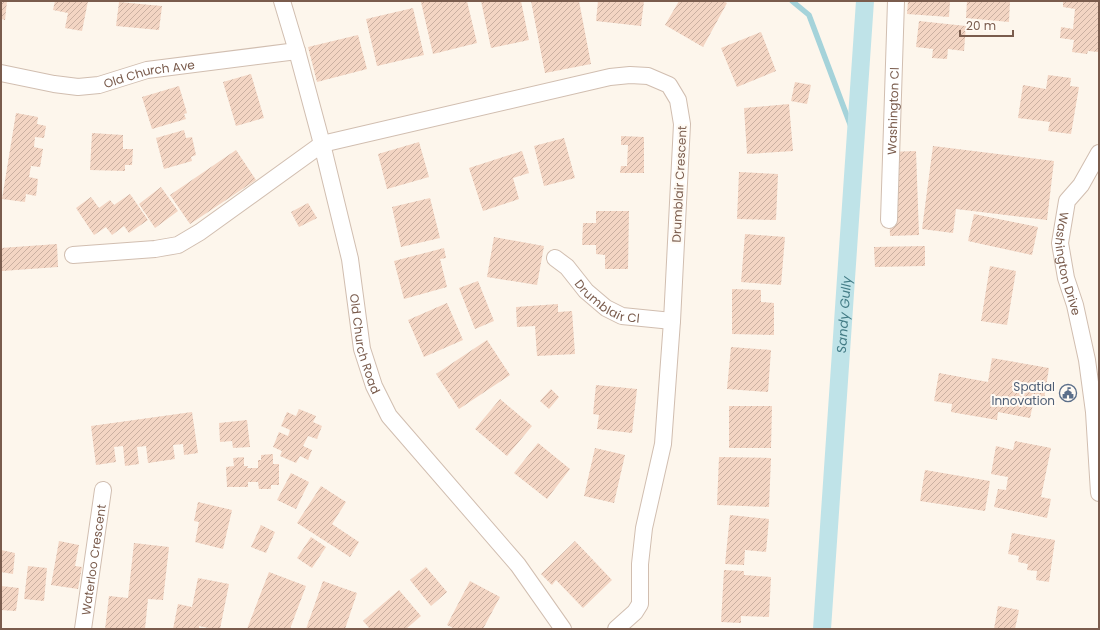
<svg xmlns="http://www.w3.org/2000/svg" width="1100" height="630" font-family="Poppins,sans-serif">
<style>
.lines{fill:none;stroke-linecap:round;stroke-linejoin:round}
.stream{stroke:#a5d3da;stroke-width:5.5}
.canal{stroke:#bfe3e8;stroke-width:18}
.building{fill:url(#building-hatch)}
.street-casing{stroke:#d1beb0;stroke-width:18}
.street{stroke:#fff;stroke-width:16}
.labels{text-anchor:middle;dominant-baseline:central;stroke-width:4;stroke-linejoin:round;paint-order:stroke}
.street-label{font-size:12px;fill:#7a5c4d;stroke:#fffaf3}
.service-label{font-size:12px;fill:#4e5e75;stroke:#fffaf3;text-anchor:end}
.water-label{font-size:13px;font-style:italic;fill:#437c86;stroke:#fffaf3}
</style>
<defs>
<pattern id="building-hatch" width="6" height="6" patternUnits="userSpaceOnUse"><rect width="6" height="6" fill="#f3d5c3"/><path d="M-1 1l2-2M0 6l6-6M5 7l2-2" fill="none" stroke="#cab0a1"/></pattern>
</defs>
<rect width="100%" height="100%" fill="#fdf6ec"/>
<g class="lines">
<path class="stream" d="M792,1l17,14 47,125"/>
<path class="canal" id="s1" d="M822,629l43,-628"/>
</g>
<path class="building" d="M1,1h6l-2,19 -4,-1z
M55,1h33l-6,30 -17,-3 3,-15 -15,-3z
M423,1h44l10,42 -44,11 -12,-52z
M481,1h40l8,39 -38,8z
M531,1h48l12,63 -46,9z
M598,1h46l-3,25 -45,-5z
M679,1h44l4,2 -24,44 -38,-22z
M908,1h42l-1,16 -42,-3z
M967,1h43l-1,21 -43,-4z
M1063,1h25l11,1v41l-1,9 -10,-1 -1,3 -15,-2 2,-12 -14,-2 1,-11 12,2 2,-20 -12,-2z
M119,2l43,4 -3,24 -43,-4z
M413,8l11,47 -47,11 -11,-47z
M919,21l47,5 -2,25 -16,-2 -1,10 -15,-1 1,-9 -17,-2z
M761,32l15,39 -39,16 -16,-39z
M358,35l9,34 -50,13 -9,-35z
M251,74l13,44 -28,8 -13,-44z
M1048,75l23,3 -1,8 9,1 -8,47 -23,-3 2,-9 -32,-4 5,-33 23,4z
M795,82l16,3 -4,19 -16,-3z
M179,86l8,27 -3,1 2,5 -34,10 -10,-32z
M789,104l4,47 -46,3 -3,-46z
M16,113l22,4 -1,7 9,2 -2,12 -9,-1 -1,10 9,2 -3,18 -9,-1 -2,11 9,2 -2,17 -10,-2 -1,8 -23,-3z
M184,130l2,8 6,-1 4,18 -5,2 1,4 -28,8 -8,-31z
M92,133l31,2v14h10l-1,16h-7v6l-35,-1z
M621,136l23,1v36h-24l1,-7h6l1,-21h-7z
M564,138l11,40 -31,8 -10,-40z
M419,142l10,35 -42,12 -9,-35z
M933,146l121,15 -7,59 -91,-11 -3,24 -31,-4z
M236,150l20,30 -66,44 -20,-29z
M522,151l7,22 -16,5 6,21 -36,12 -14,-43z
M916,151l3,84 -29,1 -3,-84z
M739,172l39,2 -2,46 -39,-1z
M161,187l17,24 -23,17 -16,-24z
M130,194l18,26 -19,13 -5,-7 -12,9 -6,-8 -12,8 -18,-27 15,-11 8,11 11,-8 4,5z
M430,198l10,40 -39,9 -9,-40z
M308,203l9,15 -18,9 -8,-15z
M596,211h33l-1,58h-23v-14l-9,-1v-9h-14l1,-22h13z
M974,214l64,13 -6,28 -64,-14z
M745,234l40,3 -4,48 -40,-3z
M494,237l50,9 -7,39 -50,-8z
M57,244l1,23 -56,4 -1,-23z
M925,246v20l-50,1 -1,-20z
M444,248l2,10 -6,1 7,28 -43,12 -10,-38z
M990,266l26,5 -9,54 -26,-4z
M478,281l16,40 -19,8 -16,-41z
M732,289l29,1v12l13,1v32l-42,-1z
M447,303l16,37 -39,17 -16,-37z
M558,304v8l14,-1 3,43 -38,2 -2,-30 -18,1 -1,-20z
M487,340l23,35 -51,34 -23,-35z
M731,347l40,3 -3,42 -41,-3z
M992,358l57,10 -6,37 -10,-1 -3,14 -32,-6 -1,8 -46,-8 1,-8 -18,-3 5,-28 49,9z
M596,385l41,4 -5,44 -35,-4 2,-14 -6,-1z
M551,389l8,8 -10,12 -9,-8z
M500,399l32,27 -25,30 -32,-27z
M729,406h43l-1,42h-42z
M299,409l17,7 -3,6 9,4 -5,13 -9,-3 -5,10 9,4 -4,10 -8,-4 -4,7 -16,-7 2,-5 -9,-4 6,-15 9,4 2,-6 -9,-4 6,-14 9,4z
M192,412l6,41 -14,2 -1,-11 -10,1 2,14 -27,4 -2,-17 -9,1 2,17 -14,2 -2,-20 -9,1 2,15 -20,3 -5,-39z
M247,420l3,27 -17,1 -1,-7 -12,1 -1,-19z
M1015,441l36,7 -10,49 10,2 -4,19 -53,-11 4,-18 8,1 2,-13 -17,-3 5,-28 17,4z
M538,443l32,26 -23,30 -33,-26z
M595,448l30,7 -11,48 -30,-7z
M273,454v10h6v21h-8v4h-12l-1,-7h-10v5h-21l-1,-20 8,-1 -1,-8 11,-1v9h4l-1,2h11v-8h3v-5z
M719,457l52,1 -2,49 -52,-2z
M925,470l65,11 -5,30 -65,-10z
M291,473l18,9 -13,27 -19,-9z
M321,486l25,16 -14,22 27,18 -9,15 -53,-34z
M198,502l34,8 -9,39 -28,-7 4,-20 -5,-1z
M730,515l39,4 -3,33 -21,-2 -1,15 -19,-1z
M261,525l14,7 -9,21 -15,-6z
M1012,533l43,7 -6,42 -13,-2 1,-9 -10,-1 1,-6 -10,-2 1,-6 -11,-2z
M311,537l15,10 -14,21 -15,-10z
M59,541l20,4 -4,21 7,1 -4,22 -27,-4z
M575,541l37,39 -29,28 -27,-28 -4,5 -11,-11z
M134,543l35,4 -6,53 -15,-1 -3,30h-40l4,-33 19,2z
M1,550l14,3 -2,21 -12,-2z
M28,566l19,2 -3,33 -20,-2z
M426,567l21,25 -16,14 -21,-26z
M724,570l20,1v4l27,2 -2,40 -28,-1v7l-20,-1z
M269,572l37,14 -16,43h-43z
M198,578l31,6 -9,45h-7l-14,-3v3h-26l5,-25 14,3z
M323,581l34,12 -12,36h-39z
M470,581l30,16 -17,32h-28l-8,-4z
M1,586l18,2 -3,23 -15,-1z
M399,590l22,26 -15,13h-36l-7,-8z
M998,606l21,4 -4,19h-21z"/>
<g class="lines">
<g class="street-casing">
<g id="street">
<path id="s2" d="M282,1l15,50 25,93 28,115 12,90 12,37 15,30 129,149 45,64"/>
<path id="s3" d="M1,73l53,11 24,3 21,-2 48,-15 150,-19"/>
<path id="s4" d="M1099,153l-18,32 -14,16 -7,42 6,35 9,27 12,55 7,52 5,81"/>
<path id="s5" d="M889,220l7,-219"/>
<path d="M73,255l82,-6 23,-4 22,-13 122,-88 288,-67 20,-2 18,1 21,9 9,15 4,24 -10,197 -9,123 -19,84 -4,36v40l-5,8 -19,17"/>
<path id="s6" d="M555,258l12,9 19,24 20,17 16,8 50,5"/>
<path id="s7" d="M83,629l20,-139"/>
</g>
</g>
<use href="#street" class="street"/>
</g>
<defs>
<g id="civic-ring" transform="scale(0.9)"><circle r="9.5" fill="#fffaf3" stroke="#5c6f8a" stroke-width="1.5"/><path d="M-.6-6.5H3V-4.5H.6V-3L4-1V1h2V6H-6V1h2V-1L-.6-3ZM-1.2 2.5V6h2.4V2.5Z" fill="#5c6f8a"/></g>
</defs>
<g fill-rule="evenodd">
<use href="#civic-ring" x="1068" y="393"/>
</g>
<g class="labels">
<g class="street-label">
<text stroke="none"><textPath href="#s3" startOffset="151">Old Church Ave</textPath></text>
<text stroke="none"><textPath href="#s5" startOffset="109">Washington Cl</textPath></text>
<text transform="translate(679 184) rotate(-87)">Drumblair Crescent</text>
<text stroke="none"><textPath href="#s4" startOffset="122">Washington Drive</textPath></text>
<text stroke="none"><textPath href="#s6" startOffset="70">Drumblair Cl</textPath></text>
<text stroke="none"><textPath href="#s2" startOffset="353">Old Church Road</textPath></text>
<text stroke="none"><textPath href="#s7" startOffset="70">Waterloo Crescent</textPath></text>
</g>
<g class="service-label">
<text x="1055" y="386">Spatial<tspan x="1055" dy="14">Innovation</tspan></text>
</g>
<g class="water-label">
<text stroke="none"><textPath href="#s1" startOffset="315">Sandy Gully</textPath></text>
</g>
</g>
<rect width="1100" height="630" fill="none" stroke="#7a5c4d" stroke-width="4"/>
<path d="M960 30v6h53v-6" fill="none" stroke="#7a5c4d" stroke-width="2"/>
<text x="966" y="30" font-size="12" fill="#7a5c4d" stroke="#fffaf3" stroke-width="3" paint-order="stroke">20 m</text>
</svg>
